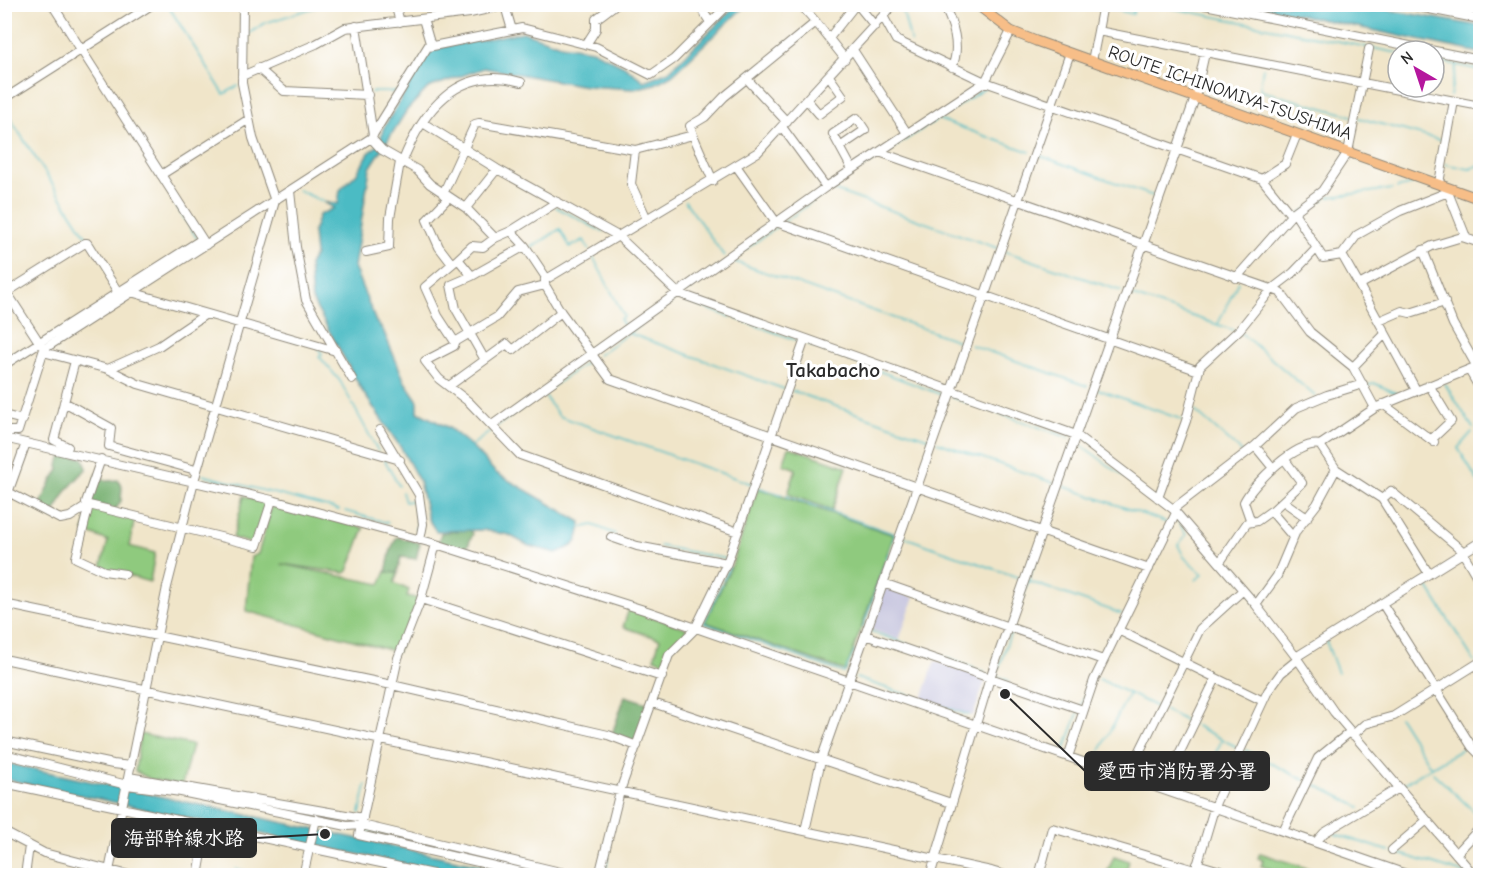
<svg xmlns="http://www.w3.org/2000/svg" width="1485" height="880" font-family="'Comic Neue','Klee One',sans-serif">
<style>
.industrial{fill:#c2c1dc}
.green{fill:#8fca7e;stroke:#5d7a54;stroke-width:1.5}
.forest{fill:#73ae6d;stroke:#4f6c4c;stroke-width:1.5}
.water{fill:#4cbbc4;stroke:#3c7378;stroke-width:1.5}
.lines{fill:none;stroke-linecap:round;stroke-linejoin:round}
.stream{stroke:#4cbbc4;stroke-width:1.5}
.minor-casing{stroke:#8e887a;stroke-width:10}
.major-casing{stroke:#8e887a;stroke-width:11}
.minor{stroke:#fff;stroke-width:8}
.major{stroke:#f7be88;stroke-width:9}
.labels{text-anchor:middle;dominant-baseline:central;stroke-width:6;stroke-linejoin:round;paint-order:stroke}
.street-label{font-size:18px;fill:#2b2b2b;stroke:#fff}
.quarter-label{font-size:21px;font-weight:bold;fill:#2b2b2b;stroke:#fff}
.leader{fill:none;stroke:#2b2b2b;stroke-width:2}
.callout-dot{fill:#2b2b2b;stroke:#fff;stroke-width:2}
.callout{fill:#2b2b2b;stroke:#2b2b2b;stroke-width:2}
.callout-label{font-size:20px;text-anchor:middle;font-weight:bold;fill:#fff}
</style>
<rect width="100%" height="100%" fill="#fff"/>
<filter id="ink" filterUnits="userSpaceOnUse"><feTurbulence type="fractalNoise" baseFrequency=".0167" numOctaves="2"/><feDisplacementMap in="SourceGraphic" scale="12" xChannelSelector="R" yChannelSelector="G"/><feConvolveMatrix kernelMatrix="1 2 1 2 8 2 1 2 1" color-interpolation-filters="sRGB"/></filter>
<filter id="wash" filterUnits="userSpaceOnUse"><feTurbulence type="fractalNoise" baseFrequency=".008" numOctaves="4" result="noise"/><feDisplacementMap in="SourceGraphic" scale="24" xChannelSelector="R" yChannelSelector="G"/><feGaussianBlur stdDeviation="1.35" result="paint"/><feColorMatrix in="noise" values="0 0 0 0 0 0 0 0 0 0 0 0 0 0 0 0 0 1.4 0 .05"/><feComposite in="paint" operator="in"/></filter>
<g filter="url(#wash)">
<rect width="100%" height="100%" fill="#f0e5c9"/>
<path class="industrial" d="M887,588l27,9 -15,43 -26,-10 -3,-3 13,-37z
M935,661l47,16 3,4 -12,35 -51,-17z"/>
<path class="green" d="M789,447l58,20 -15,43 -44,-16 8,-25 -13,-5z
M758,488l136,47 -48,136 -141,-49 27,-57z
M244,496l24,6 -14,42 -21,-6z
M275,504l89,24 -16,43 -3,2 -64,-9 99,20 6,-12 12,1 -4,10 15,7 -2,6 12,3 -22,53 -151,-41 5,-54 7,-3 14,-49z
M90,507l45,11 -6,28 26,7 -5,29 -49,-14 7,-27 -24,-10z
M629,609l57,19 1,5 -18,16 -5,13 -10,-4 6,-19 -37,-12z
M140,734l52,11 -10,40 -32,-6 -15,-8z
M1260,853l62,20v2h-32l-29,-9 2,-6 -5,-2z
M1114,856l15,5 -4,14h-19z"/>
<path class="forest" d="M63,455l20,3 4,10 -20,22 -14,24 -12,-10c6,-13 9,-23 18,-34l-1,-5z
M97,474l10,7 11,-1 4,6 -1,15 -5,8 -27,-6z
M470,529l3,5 -8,17 -27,-8 3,-10z
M397,537l23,6 -4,16 -15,-2 -4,16 -11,-1 5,-23z
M625,696l25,8 -16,39 -22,-9z"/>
<path class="water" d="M737,5h9l-74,70 -17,9 -22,5 -47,-3 -102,-18 -56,20 -21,22 -37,58 -16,99 22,55 7,8 22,52 13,19v11l31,16 20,16 27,29 85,49c-2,22 -4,23 -25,31l-27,-7 -20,-11 -26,-5 -47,1 -8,-12 -9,-38 -18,-33 -38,-56 -51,-92 -3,-35 6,-10 -2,-23 6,-17 15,-7 -10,-6 14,2 2,-14 17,-17 12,-20 11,-10 3,-14 48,-80 92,-17 38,13 31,5 32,16 20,15 25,-10z
M1254,5h106l120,21v27z
M5,763l517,111 5,1h-72l-450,-96z"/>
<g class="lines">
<path class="stream" d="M167,4l57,90 14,-8
M901,4l10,39
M1151,4l216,43
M1451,4l11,2
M1105,7l28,7 1,-10
M1372,48l26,5
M1434,60l46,10
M1263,68l-3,20 2,3 90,25
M246,70l2,-36 17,-11 51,-16
M246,80l8,-5
M371,92h25
M1450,96l6,-30
M4,109l84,130
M1359,118l84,23
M940,120l90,32
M888,151l99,-64
M1038,155l118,42
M1445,164l24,5 11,-4
M860,169l20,-13
M1397,188l22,-6
M830,189l167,59
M298,190l26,12
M1329,197l64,-8
M685,201l39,55
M176,205l21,33
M556,207l47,25
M1299,214l26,-15
M784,222l50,-36
M531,248l29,-19 10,18 14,-7 5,10
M1004,251l117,40
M592,255l32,61 -4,3 5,8
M730,260l234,83
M687,291l91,-65
M1130,295l103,35
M735,318l64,23
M1218,324l20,-42
M628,333l156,56
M1241,333l74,63
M808,344l137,52
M971,345l116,41
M319,349l3,5 -3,2 21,25 38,70
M598,355l79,-57 54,19
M1445,384l28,44
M1368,386l6,-3 24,11
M1097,389l86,31
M792,391l138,48
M543,394l16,22 193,68
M952,397l118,41
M1194,410l49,43
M497,426l94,-67
M1472,432l-14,16 19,32
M937,442l117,41
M1077,442l49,36
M471,446l20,-15
M384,459l15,27
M203,475l136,35
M1479,482l1,3
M1063,486l105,37
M757,487l26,8
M402,492l3,10 9,-2 4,28h-3
M786,496l109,38 -32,94
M345,511l43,12
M1178,521l8,14 -8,10 6,12 19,17 -7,6
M580,528l13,-3 22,9
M1047,529l6,-18
M904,537l116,41
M660,546l66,13
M729,567l-25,56 140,50 11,-22
M1028,581l94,33
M1424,581l50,80
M1013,625l31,-89
M870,631l114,41
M1326,641l12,32
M1102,656l5,-12
M856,678l113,37
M1099,679l58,28
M1009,681l-13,-5 15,-45
M1081,705l18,-43
M1164,710l28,14
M1399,717l31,49
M1196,726l41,21
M1473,742l7,-5
M1245,750l59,30
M1064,751l14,-38
M1100,751l29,-58
M1433,773l47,44
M1204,777l18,-37
M1310,782l50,25
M1402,785l65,-39
M360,813l6,-28
M366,830l22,5
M1335,834l54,17
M1394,852l75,23
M236,869l30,7
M605,876l4,-25
M921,876l5,-4 3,-11"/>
</g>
</g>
<g filter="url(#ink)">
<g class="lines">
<g class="minor-casing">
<path id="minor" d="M52,4l154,241
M395,4l5,18
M698,4l12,18
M800,4l16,18
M857,4l18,22
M943,4c10,18 18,43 9,63
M1200,4l280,56
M1404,4l76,15
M1465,4l15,3
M505,6l7,24
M883,16l13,24 89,42 277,97 29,36
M356,26l17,109
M1098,31l5,-27
M830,37l26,-33
M587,43l9,-14v-10l20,-15
M428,47l94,-19 74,19 55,28 23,-16 55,-55
M853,50l54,83
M1092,61l6,-30 382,75
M258,68l26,23 84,4
M242,76l74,-32 29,-16 125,-15 42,-9
M747,79l40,43
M4,99l149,-95
M807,100l12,14 24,-18 -14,-20
M423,123l74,46 121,67 60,57 398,142 97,74 83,96 40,52 38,55 141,164
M782,127l44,60
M693,135l20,46
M371,138l11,12 35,20 13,14 36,24 29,30 16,-7 14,15 20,30v9l16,27
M840,147l25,-17 -8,-12 -24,16 19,35
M635,150l-4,34 16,35
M879,152l401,140 30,40 43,35 22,41
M402,163c20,-52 56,-99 119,-81
M737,167l39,55 423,149
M161,175l88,-56
M1262,179l23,-15 12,-30
M1439,183l15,-82
M1450,189l-2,3 18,45
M290,191l6,56 10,53 46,79
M443,194l32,-70 4,-1 156,27 58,-15 -3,-9 15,-9 19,-20 92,-75 29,37
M448,198l-21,22 12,27 13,17
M466,208l31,-39
M1294,212l29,46 19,-3 17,30 73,-39 30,-9 15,5 3,-2
M511,231l46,-29
M495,238l-12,9 -11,-1 -14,13 14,17 53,-30
M1423,250l30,74 24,43
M366,252l23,-5 1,-29 10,-56
M1342,255l15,-20 43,-24 48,-19
M1236,278l58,-66 28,-21 26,-39 21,-103
M545,280l213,-128 136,-148
M545,285l-27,7 -21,25 -42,25 -1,4 -29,15 14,18 30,23 51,53 218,77
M1359,285l57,105
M4,288l37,57
M7,292l78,-49h2l31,49
M131,292l205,59
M1379,321l23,-10 8,2 35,-11
M455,342l-17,-26 -13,-29 33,-28
M43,352l65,17 30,15 262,76
M485,360l22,-16 6,6 48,-38 49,67 539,190
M4,365l198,-126
M1353,367l32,-33
M108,369l51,-23 47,-32
M1469,370l11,19
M1429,385l22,36 -19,18
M449,386l36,-26 -29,-51 -5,-24 21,-9
M64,402l47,26 -2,18 83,23
M1383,404l51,38
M4,415l19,5
M492,425l334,-238 159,-105 26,-51
M380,430l39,65 4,29 -3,16
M4,431h14l26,-82 327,-211 59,-95 -7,-24
M4,438l268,62 164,44 211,67 765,265
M1255,446l18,22
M68,447l-14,-7 21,-79
M101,459l-15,43 3,3 -13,53 28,13 21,3
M8,492l52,27 10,-2 19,-12 168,41 15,-46
M1158,498l28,-77 14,-55 40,-37 32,-40 21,-16 24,-25
M1382,499l47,75
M1283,501l24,17
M4,504l22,-61
M1173,509l82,-63 41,-38 31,-13 36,-11
M1271,512l31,-29 -17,-23
M1251,522l-7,-20c9,-19 54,-62 76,-57
M611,537l26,9 90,17
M436,544l-15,55 -23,59 -39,177 180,41
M1464,552l-73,-61 -9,8 -3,-2 -43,-28 -16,-24 55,-37 105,-43
M1463,553l17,29
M1220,562l27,-39 10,-2 14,-10 22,26
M883,583l220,77
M421,599l241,78
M1382,603l90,144 8,8
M4,604l388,81 216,50 29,11
M1256,605l21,-29 19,-45 21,-27 19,-35
M1118,630l145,71
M865,635l218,75
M1296,657l184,-115
M4,659l987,212
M653,703l298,100
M1353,735l12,-11 29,-8 86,-54
M4,741l109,23 18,2
M4,754l123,31 54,7 166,34 15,-1 215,51
M1068,757l26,-77 82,-167
M129,777l234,41
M1127,777l73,-148 42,-38
M4,783l438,93
M1162,789l54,-111
M805,831l16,-71 249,-707
M1283,831l35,-73 32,-26
M4,832l40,21 89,23
M1316,842l8,-9 75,-45
M1392,850l35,-30
M1456,854l24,-26
M1197,864l40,12
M990,874l1,-3 17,5
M25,876l4,-30
M108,876l59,-289 27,-106 81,-280 -22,-63 -11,-55 1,-79
M198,876l9,-51
M303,876l13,-57
M599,876l21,-85 49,-136 26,-26 32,-66 78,-224
M930,876l60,-198 205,-580 10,-45
M1039,876l13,-48 143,42
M1194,876l22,-74 52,-111 13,-18 16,-13"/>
</g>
<g class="major-casing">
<path id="major" d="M976,4l35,27 25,10 444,158"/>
</g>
<use href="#minor" class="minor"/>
<use href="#major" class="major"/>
</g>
</g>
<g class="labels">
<g class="street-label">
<text transform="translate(1230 93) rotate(19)">ROUTE ICHINOMIYA-TSUSHIMA</text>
</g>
<g class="quarter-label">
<text x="833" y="370">Takabacho</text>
</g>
</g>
<path class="leader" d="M1005 694L1085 771M325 834L256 838"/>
<g class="callout-dot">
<circle cx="1005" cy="694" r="6"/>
<circle cx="325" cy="834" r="6"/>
</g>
<g class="callout">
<rect x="1085" y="752" width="184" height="38" rx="6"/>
<rect x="112" y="819" width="144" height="38" rx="6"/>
</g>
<g class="callout-label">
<text x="1177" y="778">愛西市消防署分署</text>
<text x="184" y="845">海部幹線水路</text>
</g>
<rect width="1485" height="880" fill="none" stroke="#fff" stroke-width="24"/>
<g transform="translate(1416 69) rotate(321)"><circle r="28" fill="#ffffff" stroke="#aaaaaa" stroke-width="1.5"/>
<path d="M0-4.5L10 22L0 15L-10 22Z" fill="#b5179e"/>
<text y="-9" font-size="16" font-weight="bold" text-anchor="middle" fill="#2b2b2b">N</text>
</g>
</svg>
